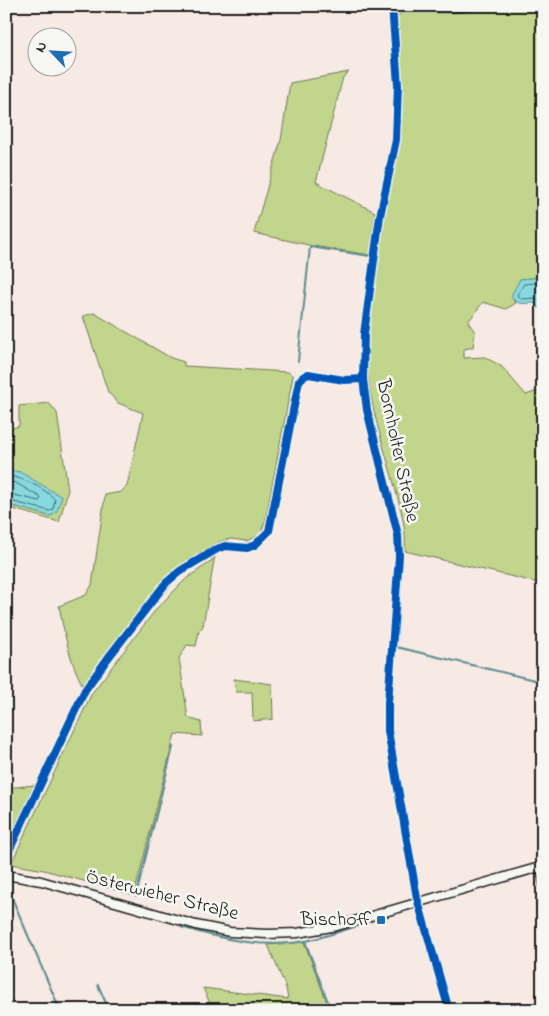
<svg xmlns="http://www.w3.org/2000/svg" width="549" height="1016" font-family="'Indie Flower',sans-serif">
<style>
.green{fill:#c1d68c;stroke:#6e7954}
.water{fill:#87d9e0;stroke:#5c8d92}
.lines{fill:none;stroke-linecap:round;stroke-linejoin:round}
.shore{stroke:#47686a;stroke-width:1}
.stream{stroke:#5c8d92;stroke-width:2}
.street-casing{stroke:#1c1c1c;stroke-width:9}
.secondary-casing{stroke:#1c1c1c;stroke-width:11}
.street{stroke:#f6f6f2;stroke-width:5.5}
.secondary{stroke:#f6f6f2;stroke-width:8}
.cycleway-casing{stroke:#f6f6f2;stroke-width:11}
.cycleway{stroke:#0057b8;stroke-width:8}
.poi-dot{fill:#1f6fb2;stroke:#f6f6f2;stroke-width:2}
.labels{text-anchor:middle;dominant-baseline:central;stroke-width:5;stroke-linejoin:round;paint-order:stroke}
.street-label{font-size:20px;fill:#1c1c1c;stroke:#f6f6f2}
.poi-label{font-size:20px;fill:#1c1c1c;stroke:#f6f6f2;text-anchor:end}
</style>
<rect width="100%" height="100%" fill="#f7e9e3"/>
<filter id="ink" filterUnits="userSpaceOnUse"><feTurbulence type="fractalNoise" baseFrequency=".02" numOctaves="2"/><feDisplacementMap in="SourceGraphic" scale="10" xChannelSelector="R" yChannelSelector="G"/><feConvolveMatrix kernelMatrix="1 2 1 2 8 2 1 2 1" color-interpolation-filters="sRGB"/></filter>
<g filter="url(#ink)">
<path class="green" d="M496,6h44l3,3v268l-23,2 -7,21 3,3 -10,6 -23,-7 -15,20 7,10 -2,15 -9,2v9l21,-1 17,10 24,28 17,-6v195l-138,-33c2,-25 -6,-47 -12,-71 -14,-49 -30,-94 -25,-146l16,-116 16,-77 2,-56 -5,-68 5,-5h57z
M349,72l-6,5 -27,105 59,30 -5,43 -57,-9 -59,-13 27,-93 9,-57z
M94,313l77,45 13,4v4l104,6 5,4 -28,146 -5,12 -13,7 -17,-2 -11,3 -12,7 8,6 -12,71 -4,5 -3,15 -9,-1 -8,13 9,60 13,4 1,14 -27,-2 -41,161 -90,-25 -33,-6 81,-171 65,-85 30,-30 25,-17 -1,-4 -24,14 -15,13 -61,75 -22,33 -81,172h-2v-4l80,-169c-16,-26 -21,-55 -27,-85l27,-11 6,-10 13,-90 16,-3 6,-6 16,-73 -25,-10 -10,-11 -25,-76z
M49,403l8,10 11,77 -9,32 -53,-15v-3l43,12 -29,-44 -14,-2v-40l13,-4v-20z
M234,679l38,5 1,35 -20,2 -1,-29h-16z
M35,785l-29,59v-56z
M304,942l26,68h-117l-10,-22 85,11 -2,-11 -18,-43z"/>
<path class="water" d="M543,277v32l-4,-1 -5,-5c-9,0 -18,3 -23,-7l9,-17z
M6,470l14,2 42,25c-3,8 -4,18 -13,19l-43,-12z"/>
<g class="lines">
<path class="shore" d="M543,282l-19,2 -7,11 5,4 13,-1 8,5
M6,475c14,2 41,14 49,25l-2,9 -3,2 -44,-11
M6,481l10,2 24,14 1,2 -2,2 -33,-8"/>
<path class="stream" d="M298,361l12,-114 60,9
M397,641l6,-83
M396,647l147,35
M6,884l54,126
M136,896l37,-149
M181,927c40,12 83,22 125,14 19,-4 37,-11 55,-16
M305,941l26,69
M98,985l11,25"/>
<g class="street-casing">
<path id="street" d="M392,6l6,79 -2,55 -16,76 -16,118 -1,45 4,31 31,125 1,21 -11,146v29l29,167 32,112
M392,8h66l20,-2
M6,857l79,-167
M540,866l3,19"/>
</g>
<g class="secondary-casing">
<path id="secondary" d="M6,875l35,6 155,44 34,7 37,2 30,-1 40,-7 206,-60"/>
</g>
<use href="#street" class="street"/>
<use href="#secondary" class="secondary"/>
<g class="cycleway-casing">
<path id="cycleway" d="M392,6l6,79 -2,55 -16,76 -16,118 -1,45 4,31 31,125 1,21 -11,146v29l29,167 32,112
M6,857l79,-167 23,-32 58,-75 14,-12 37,-22 8,-3 22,2 8,-3 14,-14 30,-150 4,-4 5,-3 36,6 19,-1"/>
</g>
<use href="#cycleway" class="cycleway"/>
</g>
</g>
<rect class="poi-dot" x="376" y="915" width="10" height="10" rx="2.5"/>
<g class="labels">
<g class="street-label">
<text transform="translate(397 451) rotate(78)">Bornholter Straße</text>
<text transform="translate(162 896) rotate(14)">Österwieher Straße</text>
</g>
<g class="poi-label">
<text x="371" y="920">Bischoff</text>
</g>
</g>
<rect width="549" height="1016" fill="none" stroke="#f6f6f2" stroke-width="25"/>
<rect x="12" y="12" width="524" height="991" fill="none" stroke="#1c1c1c" stroke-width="2" filter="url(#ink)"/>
<g transform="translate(52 52) rotate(295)"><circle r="24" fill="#f6f6f2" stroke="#9f9f9c"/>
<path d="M0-4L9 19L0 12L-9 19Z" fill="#1f6fb2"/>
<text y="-8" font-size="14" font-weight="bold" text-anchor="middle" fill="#1c1c1c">N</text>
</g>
</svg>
